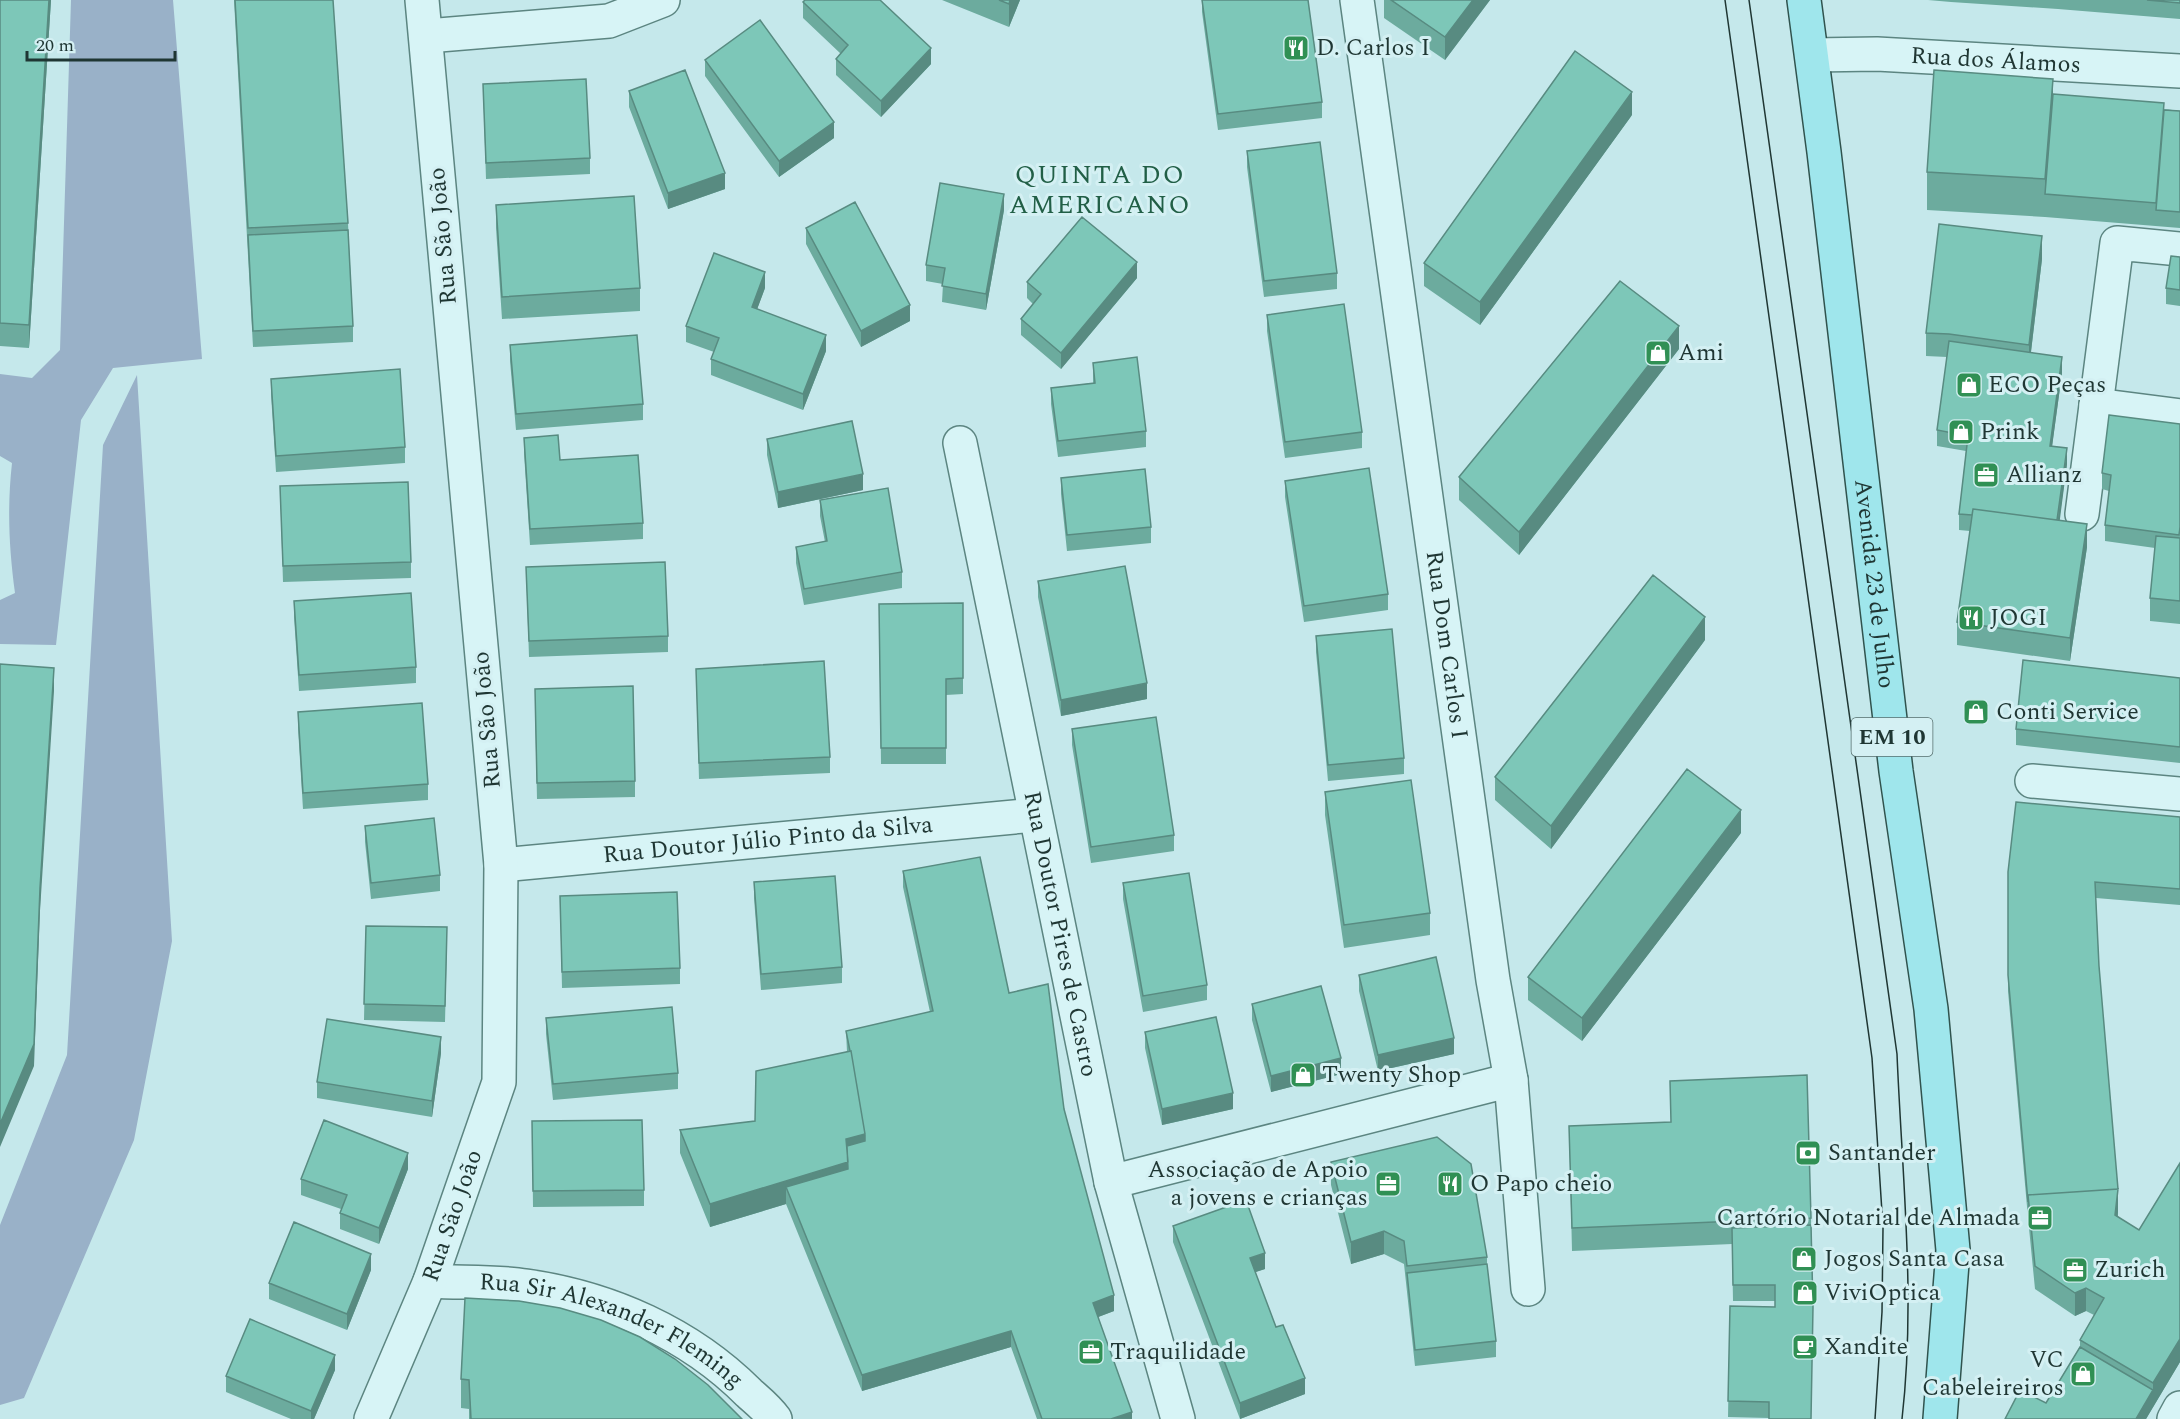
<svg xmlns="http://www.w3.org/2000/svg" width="2180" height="1419" font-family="Spectral,serif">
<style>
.green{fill:#99b1c8}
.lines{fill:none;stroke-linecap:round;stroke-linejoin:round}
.street-casing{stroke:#5c8581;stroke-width:36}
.primary-casing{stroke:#30534e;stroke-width:36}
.street{stroke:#d7f4f6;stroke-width:33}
.primary{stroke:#9fe6ec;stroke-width:33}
.tram{stroke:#1f3633;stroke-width:1.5}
.wall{fill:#6cab9e}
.shaded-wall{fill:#588b81}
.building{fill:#7dc7b8;stroke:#588b81;stroke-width:1.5}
.labels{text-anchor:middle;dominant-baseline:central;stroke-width:6;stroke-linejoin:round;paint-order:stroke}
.shield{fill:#d4f0f3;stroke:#556e6d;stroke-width:1.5}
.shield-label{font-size:22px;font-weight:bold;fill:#1f3633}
.poi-label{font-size:24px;fill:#1f3633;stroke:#d4f0f3;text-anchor:start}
.street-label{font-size:24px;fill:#1f3633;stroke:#d4f0f3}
.neighbourhood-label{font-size:26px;letter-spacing:1.5px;fill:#215f46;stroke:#d4f0f3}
</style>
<rect width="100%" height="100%" fill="#c5e8eb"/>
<path class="green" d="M71,0h102l29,359 -89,9 -32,52 -25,225 -56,-1v-44l15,-7c-6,-45 -8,-85 -3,-130l-12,-7v-82l32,4 28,-28z
M137,375l35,566 -38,199 -110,258 -24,7v-180l67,-170 36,-610z"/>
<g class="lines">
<g class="street-casing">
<g id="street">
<path id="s1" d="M1357,0l136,980 18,100 17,209"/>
<path d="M427,36l182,-15 54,-21"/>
<path id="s2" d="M1812,55l65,-1 303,17"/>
<path d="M2096,405l84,11"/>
<path id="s3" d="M960,443l151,739 67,237"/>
<path d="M2082,514l35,-271 63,6"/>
<path d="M2032,781l148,13"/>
<path id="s4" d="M501,865l534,-50"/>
<path d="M1111,1182l400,-102"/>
<path id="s5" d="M430,1281c31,2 65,0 96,5 83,12 163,47 223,107 9,8 19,16 26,26"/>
<path id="s6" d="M371,1419l59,-138 69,-199 2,-217 -79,-865"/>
<path d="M2174,1419l6,-11"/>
</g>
</g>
<g class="primary-casing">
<g id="primary">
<path id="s7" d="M1804,0l20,152 72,619 35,238 22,241 -13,169"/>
</g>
</g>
<use href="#street" class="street"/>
<use href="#primary" class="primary"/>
<path class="tram" d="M1725,0l147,1058 11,170 -1,84 -7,107
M1749,0l148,1054c5,122 19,244 5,365"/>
</g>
<path class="wall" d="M0,0h51l-22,348 -29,-2z
M234,0h99l15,223 5,103v16l-100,5z
M942,0h78l-11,27z
M1202,0h106l14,102v16l-104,12 -16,-118z
M1384,0h106l-45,60 -61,-42z
M1928,0h252v19l-122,-10 -107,-7z
M803,2l128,62 -50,53 -45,-42v-16l5,-5 -38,-36z
M705,60l129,78 -55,39 -74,-101z
M483,84l107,74v16l-104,5z
M629,91l96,98 -57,20 -39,-102z
M2053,94l127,17v117l-135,-11 -118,-7v-38z
M1632,115l-152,210 -56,-39v-23z
M1247,151l90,122v16l-73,8 -17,-130z
M496,205l144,83v23l-138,8 -6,-91z
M1004,210l-18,100 -44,-8 1,-18 -17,-3v-16z
M806,228l104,93 -49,26 -55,-103z
M2180,257v49l-14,-2v-16z
M2042,259l-11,93 31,21 -10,73 15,18 -8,57 28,26 -17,114 -113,-16v-23l13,-91 -11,-1v-16l7,-63 -29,-5v-16l10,-73 -21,-1v-23z
M1137,278l-76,91 -40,-34v-16l12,-15 -6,-6v-16z
M765,288l-8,21 69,42 -23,59 -92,-35v-16l3,-7 -28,-10v-16z
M1267,315l95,117v16l-77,10 -18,-127z
M510,345l133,59v16l-127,10 -6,-69z
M1679,349l-160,206 -60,-55v-23z
M1093,363l53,68v16l-88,10 -7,-53v-16l42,-5z
M271,379l134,68v16l-129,9 -5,-78z
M2180,424v200l-30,-3v-23l5,-50 -50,-7v-16l4,-34 -7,-2v-16z
M524,438l36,22 83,63v16l-113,6 -6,-92z
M767,439l96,51 -85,18 -11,-53z
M1061,478l90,49v16l-84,8 -6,-57z
M1285,481l103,113v16l-84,12 -19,-125z
M280,486l131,76v16l-128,4z
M820,500l82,72v16l-98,17 -8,-42v-16l29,-5 -5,-26z
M526,567l142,69v16l-139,5z
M1038,581l109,118 -86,17 -23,-119z
M294,601l122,66v16l-117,8 -5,-74z
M963,603v91l-17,1v69h-65l-2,-160z
M1316,636l88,122v16l-76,7 -12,-129z
M1705,640l-154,209 -56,-49v-23z
M696,669l134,88v16l-131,6z
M2180,678v85l-164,-18v-16z
M535,705l100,76v16l-98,2z
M298,712l130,72v16l-125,9 -5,-81z
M1072,729l102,106v16l-83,12 -19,-118z
M1325,792l105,121v22l-86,13 -19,-133z
M2180,817v88l-84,-7 3,68 19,246v5l62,145 -34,57 -100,-16 34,-56v-7l14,-25 -8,-4 -11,5 -40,-27 -7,-71 -20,-227v-119z
M365,826l75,49v16l-69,8 -6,-57z
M1741,833l-159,208 -54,-41v-23z
M903,871l106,122 55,116 50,202 -16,6 34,102h-95l-26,-72 -149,44 -76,-187 -76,23 -30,-74v-23l75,-9 92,-69 -1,-21 84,-19 -27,-125z
M754,882l88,85v16l-81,7 -7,-92z
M1123,883l84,102v15l-64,12 -20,-113z
M560,896l120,72v16l-118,4z
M366,926l81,17 -2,79 -81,-2z
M1359,975l95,79 -76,17 -19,-80z
M1252,1004l89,70 -70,18 -19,-72z
M546,1018l132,55v16l-125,11 -7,-66z
M1145,1032l88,77 -71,16 -17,-77z
M441,1053l-9,64 -115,-19v-16z
M532,1121l112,69v16l-111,1z
M1569,1126l242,92 2,89 -44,111 -41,-1 2,-111 45,1v-6h-42l-1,-57 -160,7z
M1331,1162l156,95v7l9,77v16l-81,9 -11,-102 -20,-10 -33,10 -20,-79z
M408,1169l-29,75 -39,-15v-16l1,-4 -40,-14v-16z
M1173,1226l92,43 -10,3 21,55 29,67 -65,25 -67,-177z
M371,1270l-24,60 -78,-31v-16z
M465,1298l277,121h-273v-10l-8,-1v-29z
M335,1370l-21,49h-23l-65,-27v-16z"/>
<path class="shaded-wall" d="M49,0h2l-22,348v-23z
M1010,0h10l-11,27v-23z
M1473,0h17l-45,60v-23z
M931,48v16l-50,53v-16z
M2053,79v38l-8,77v-15z
M1632,92v23l-152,210v-23z
M834,122v16l-55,39v-16z
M725,173v16l-57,20v-16z
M1004,194v16l-18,100v-16z
M2042,236v23l-13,109v-23z
M1137,262v16l-76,91v-16z
M765,272v16l-13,35v-16z
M910,305v16l-49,26v-16z
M1679,326v23l-160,206v-23z
M826,335v16l-23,59v-16z
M2062,357v16l-12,89v-16z
M2067,448v16l-10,78v-16z
M863,474v16l-85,18v-16z
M2087,524v23l-17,114v-23z
M1705,617v23l-154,209v-23z
M54,668v23l-14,220 -6,155 -34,81v-23l40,-236z
M1147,683v16l-86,17v-16z
M1741,810v23l-159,208v-23z
M441,1037v16l-9,64v-16z
M1454,1038v16l-76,17v-16z
M1341,1058v16l-70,18v-16z
M1233,1093v16l-71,16v-16z
M865,1134v23l-17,5 -2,-23z
M408,1153v16l-29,75v-16z
M848,1162v23l-62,2v17l-76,23v-23z
M2118,1189v23l-3,26v-23z
M1384,1231v23l-33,10v-22z
M1265,1253v16l-15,5v-16z
M371,1254v16l-24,60v-16z
M2086,1288v23l-11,5v-23z
M1114,1295v16l-21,8v-16z
M1011,1331v16l-149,44v-16z
M2180,1339v23l-34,57h-10l17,-29v-7z
M335,1355v15l-21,49h-3v-8z
M1305,1378v16l-65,25v-16z
M1132,1412v7h-21z"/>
<path class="building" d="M0,0h49l-20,325 -29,-2z
M235,0h98l15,223 -100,5z
M805,0h75l51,48 -50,53 -45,-42 12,-14 -45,-43z
M999,0h11l-1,4z
M1202,0h106l14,102 -104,12z
M1391,0h82l-28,37z
M2147,0h33v3z
M760,20l74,102 -55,39 -74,-101z
M1575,51l57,41 -152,210 -56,-39z
M685,70l40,103 -57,20 -39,-102z
M1934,70l119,9 -8,100 -118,-7z
M586,79l4,79 -104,5 -3,-79z
M2053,94l111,9 -8,100 -111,-9z
M2164,110l16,1v101l-24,-2z
M1320,142l17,131 -73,8 -17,-130z
M940,183l64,11 -18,100 -44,-8 3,-18 -19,-3z
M634,196l6,92 -138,9 -6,-92z
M855,202l55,103 -49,26 -55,-103z
M1082,217l55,45 -76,91 -40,-34 20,-25 -14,-12z
M1939,224l103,12 -13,109 -80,-11 -23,-1z
M348,230l5,96 -100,5 -5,-96z
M714,253l51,19 -13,35 74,28 -23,59 -92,-35 8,-21 -33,-12z
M2171,256l9,1v33l-14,-2z
M1620,281l59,45 -160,206 -60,-55z
M1344,304l18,128 -77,10 -18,-127z
M637,335l6,69 -127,10 -6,-69z
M1949,341l113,16 -12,89 17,2 -10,72 -84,-11 -1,6 -13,-1 9,-78 -31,-6z
M1137,357l9,74 -88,10 -7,-53 44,-5 -2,-20z
M400,369l5,78 -129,9 -5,-77z
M2109,415l71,9v103l-1,8 -74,-10 6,-50 -9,-2z
M852,421l11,53 -85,18 -11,-53z
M558,435l2,25 78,-5 5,68 -113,6 -6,-91z
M1369,468l19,126 -84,12 -19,-125z
M1145,469l6,58 -84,8 -6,-57z
M408,482l3,80 -128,4 -3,-80z
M888,488l14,84 -98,17 -8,-42 31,-6 -7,-41z
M1973,509l114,15 -17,114 -113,-16z
M2156,536l24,2v63l-30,-3z
M665,562l3,74 -139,5 -3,-74z
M1125,566l22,117 -86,17 -23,-119z
M1653,575l52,42 -154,209 -56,-49z
M411,593l5,74 -117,8 -5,-74z
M963,603v75l-17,1v69h-65l-2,-144z
M1392,629l12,129 -76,7 -12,-129z
M2023,660l157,18v69l-164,-18z
M824,661l6,96 -131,6 -3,-94z
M0,664l54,4 -14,220 -6,156 -34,80z
M633,686l2,95 -98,2 -2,-94z
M422,703l6,81 -125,9 -5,-81z
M1156,717l18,118 -83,12 -19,-118z
M1687,769l54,41 -159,208 -54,-41z
M1411,780l19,133 -86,12 -19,-133z
M2016,802l164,15v72l-85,-7 4,84 19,223 -90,6v7l-20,-227v-103z
M434,818l6,57 -69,8 -6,-57z
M980,857l29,136 39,-9 16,125 50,186 -21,8 39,109 -21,7h-69l-31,-88 -149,44 -76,-188 62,-18 -1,-23 18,-5v-7l-14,-83h-1l-4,-20 87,-20 -30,-140z
M1189,873l18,112 -64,11 -20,-113z
M835,876l7,91 -81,7 -7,-92z
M677,892l3,76 -118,4 -2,-76z
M366,926l81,1 -2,79 -81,-2z
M1436,957l18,81 -76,17 -19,-80z
M1321,986l20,72 -70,18 -19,-72z
M672,1007l6,66 -125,11 -7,-66z
M1216,1017l17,76 -71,16 -17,-77z
M327,1019l114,18 -9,64 -115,-19z
M851,1051l14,83 -19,5 2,23 -138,42 -30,-74 75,-9 1,-50z
M1807,1075l4,143 -239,10 -3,-102 102,-4 -1,-41z
M324,1120l84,33 -29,75 -39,-15 7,-18 -46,-16z
M642,1120l2,70 -111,1 -1,-70z
M1437,1137l34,27 16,93 -80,9 -3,-25 -20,-10 -33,11 -20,-80z
M2180,1163v176l-27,44 -73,-43 24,-42 -18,-10 -11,5 -40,-27 -7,-71 90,-6 -3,26 24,15z
M1246,1200l19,53 -15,5 26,69 7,-2 22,53 -65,25 -67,-177z
M294,1222l77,32 -24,60 -78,-31z
M1811,1225l2,82 -2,112h-42v-17l-41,-1 2,-95 45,1v-22h-42l-1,-57z
M1487,1264l9,77 -81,9 -8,-77z
M465,1298l54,3 41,7 41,12 39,17 35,22 33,26 34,34h-271l-2,-39 -8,-1z
M250,1319l85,36 -24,56 -85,-35z
M2080,1347l73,43 -17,29h-131l15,-29 26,13z"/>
<defs>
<g id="restaurant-square" transform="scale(1.35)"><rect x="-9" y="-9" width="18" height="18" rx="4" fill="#309054" stroke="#d4f0f3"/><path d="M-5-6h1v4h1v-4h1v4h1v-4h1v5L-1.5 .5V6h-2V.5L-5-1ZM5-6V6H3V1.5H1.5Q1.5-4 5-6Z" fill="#fff"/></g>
<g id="shop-square" transform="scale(1.35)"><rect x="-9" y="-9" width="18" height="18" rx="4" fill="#309054" stroke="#d4f0f3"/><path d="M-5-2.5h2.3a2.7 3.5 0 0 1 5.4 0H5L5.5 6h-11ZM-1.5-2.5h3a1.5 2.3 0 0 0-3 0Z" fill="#fff"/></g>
<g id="office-square" transform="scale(1.35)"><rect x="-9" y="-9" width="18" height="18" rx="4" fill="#309054" stroke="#d4f0f3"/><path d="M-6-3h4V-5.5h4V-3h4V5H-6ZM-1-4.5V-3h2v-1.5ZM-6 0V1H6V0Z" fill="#fff"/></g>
<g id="bank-square" transform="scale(1.35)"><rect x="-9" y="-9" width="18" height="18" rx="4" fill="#309054" stroke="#d4f0f3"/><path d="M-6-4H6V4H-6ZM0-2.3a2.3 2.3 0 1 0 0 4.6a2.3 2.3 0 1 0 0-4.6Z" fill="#fff"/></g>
<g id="cafe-square" transform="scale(1.35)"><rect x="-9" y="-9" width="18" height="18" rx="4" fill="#309054" stroke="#d4f0f3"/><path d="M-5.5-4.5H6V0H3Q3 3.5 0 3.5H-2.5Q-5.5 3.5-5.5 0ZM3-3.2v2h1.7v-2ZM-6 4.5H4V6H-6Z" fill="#fff"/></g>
</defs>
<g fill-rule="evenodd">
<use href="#restaurant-square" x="1296" y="48"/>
<use href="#shop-square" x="1658" y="353"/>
<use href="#shop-square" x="1969" y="385"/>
<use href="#shop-square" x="1961" y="432"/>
<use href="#office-square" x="1986" y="475"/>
<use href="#restaurant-square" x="1971" y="618"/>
<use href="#shop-square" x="1976" y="712"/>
<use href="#shop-square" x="1303" y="1075"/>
<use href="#bank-square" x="1808" y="1153"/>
<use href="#office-square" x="1388" y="1184"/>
<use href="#restaurant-square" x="1450" y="1184"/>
<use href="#office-square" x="2040" y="1218"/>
<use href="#shop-square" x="1804" y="1259"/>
<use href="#office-square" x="2075" y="1270"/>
<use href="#shop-square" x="1805" y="1293"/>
<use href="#cafe-square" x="1805" y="1347"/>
<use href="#office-square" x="1091" y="1352"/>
<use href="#shop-square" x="2083" y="1374"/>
</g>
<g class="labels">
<rect class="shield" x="1851.5" y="718" width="81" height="38" rx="4.5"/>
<g class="shield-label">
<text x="1892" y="737">EM 10</text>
</g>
<g class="poi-label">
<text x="1316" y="48">D. Carlos I</text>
<text x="1678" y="353">Ami</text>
<text x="1988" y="385">ECO Peças</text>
<text x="1980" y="432">Prink</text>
<text x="2006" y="475">Allianz</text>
<text x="1990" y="618">JOGI</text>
<text x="1996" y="712">Conti Service</text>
<text x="1322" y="1075">Twenty Shop</text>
<text x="1828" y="1153">Santander</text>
<text x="1368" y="1170" text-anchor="end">Associação de Apoio<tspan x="1368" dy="28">a jovens e crianças</tspan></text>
<text x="1470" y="1184">O Papo cheio</text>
<text x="2020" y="1218" text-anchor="end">Cartório Notarial de Almada</text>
<text x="1824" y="1259">Jogos Santa Casa</text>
<text x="2094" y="1270">Zurich</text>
<text x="1824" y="1293">ViviOptica</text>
<text x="1824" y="1347">Xandite</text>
<text x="1110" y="1352">Traquilidade</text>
<text x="2064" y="1360" text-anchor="end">VC<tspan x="2064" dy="28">Cabeleireiros</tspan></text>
</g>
<g class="street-label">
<text stroke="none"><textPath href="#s2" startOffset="184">Rua dos Álamos</textPath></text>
<text transform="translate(443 236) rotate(-95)">Rua São João</text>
<text stroke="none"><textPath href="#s7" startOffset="588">Avenida 23 de Julho</textPath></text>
<text stroke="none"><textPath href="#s1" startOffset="651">Rua Dom Carlos I</textPath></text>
<text transform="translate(487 720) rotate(-95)">Rua São João</text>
<text stroke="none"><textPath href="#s4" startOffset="268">Rua Doutor Júlio Pinto da Silva</textPath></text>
<text stroke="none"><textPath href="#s3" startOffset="501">Rua Doutor Pires de Castro</textPath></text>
<text stroke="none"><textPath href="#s6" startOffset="219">Rua São João</textPath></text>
<text stroke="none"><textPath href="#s5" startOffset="192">Rua Sir Alexander Fleming</textPath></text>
</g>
<g class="neighbourhood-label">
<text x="1100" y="175">QUINTA DO<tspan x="1100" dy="30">AMERICANO</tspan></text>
</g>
</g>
<path d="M27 51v9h148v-9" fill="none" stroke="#1f3633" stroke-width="3"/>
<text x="36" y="51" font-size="18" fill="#1f3633" stroke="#d4f0f3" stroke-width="4.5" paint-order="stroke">20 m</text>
</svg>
